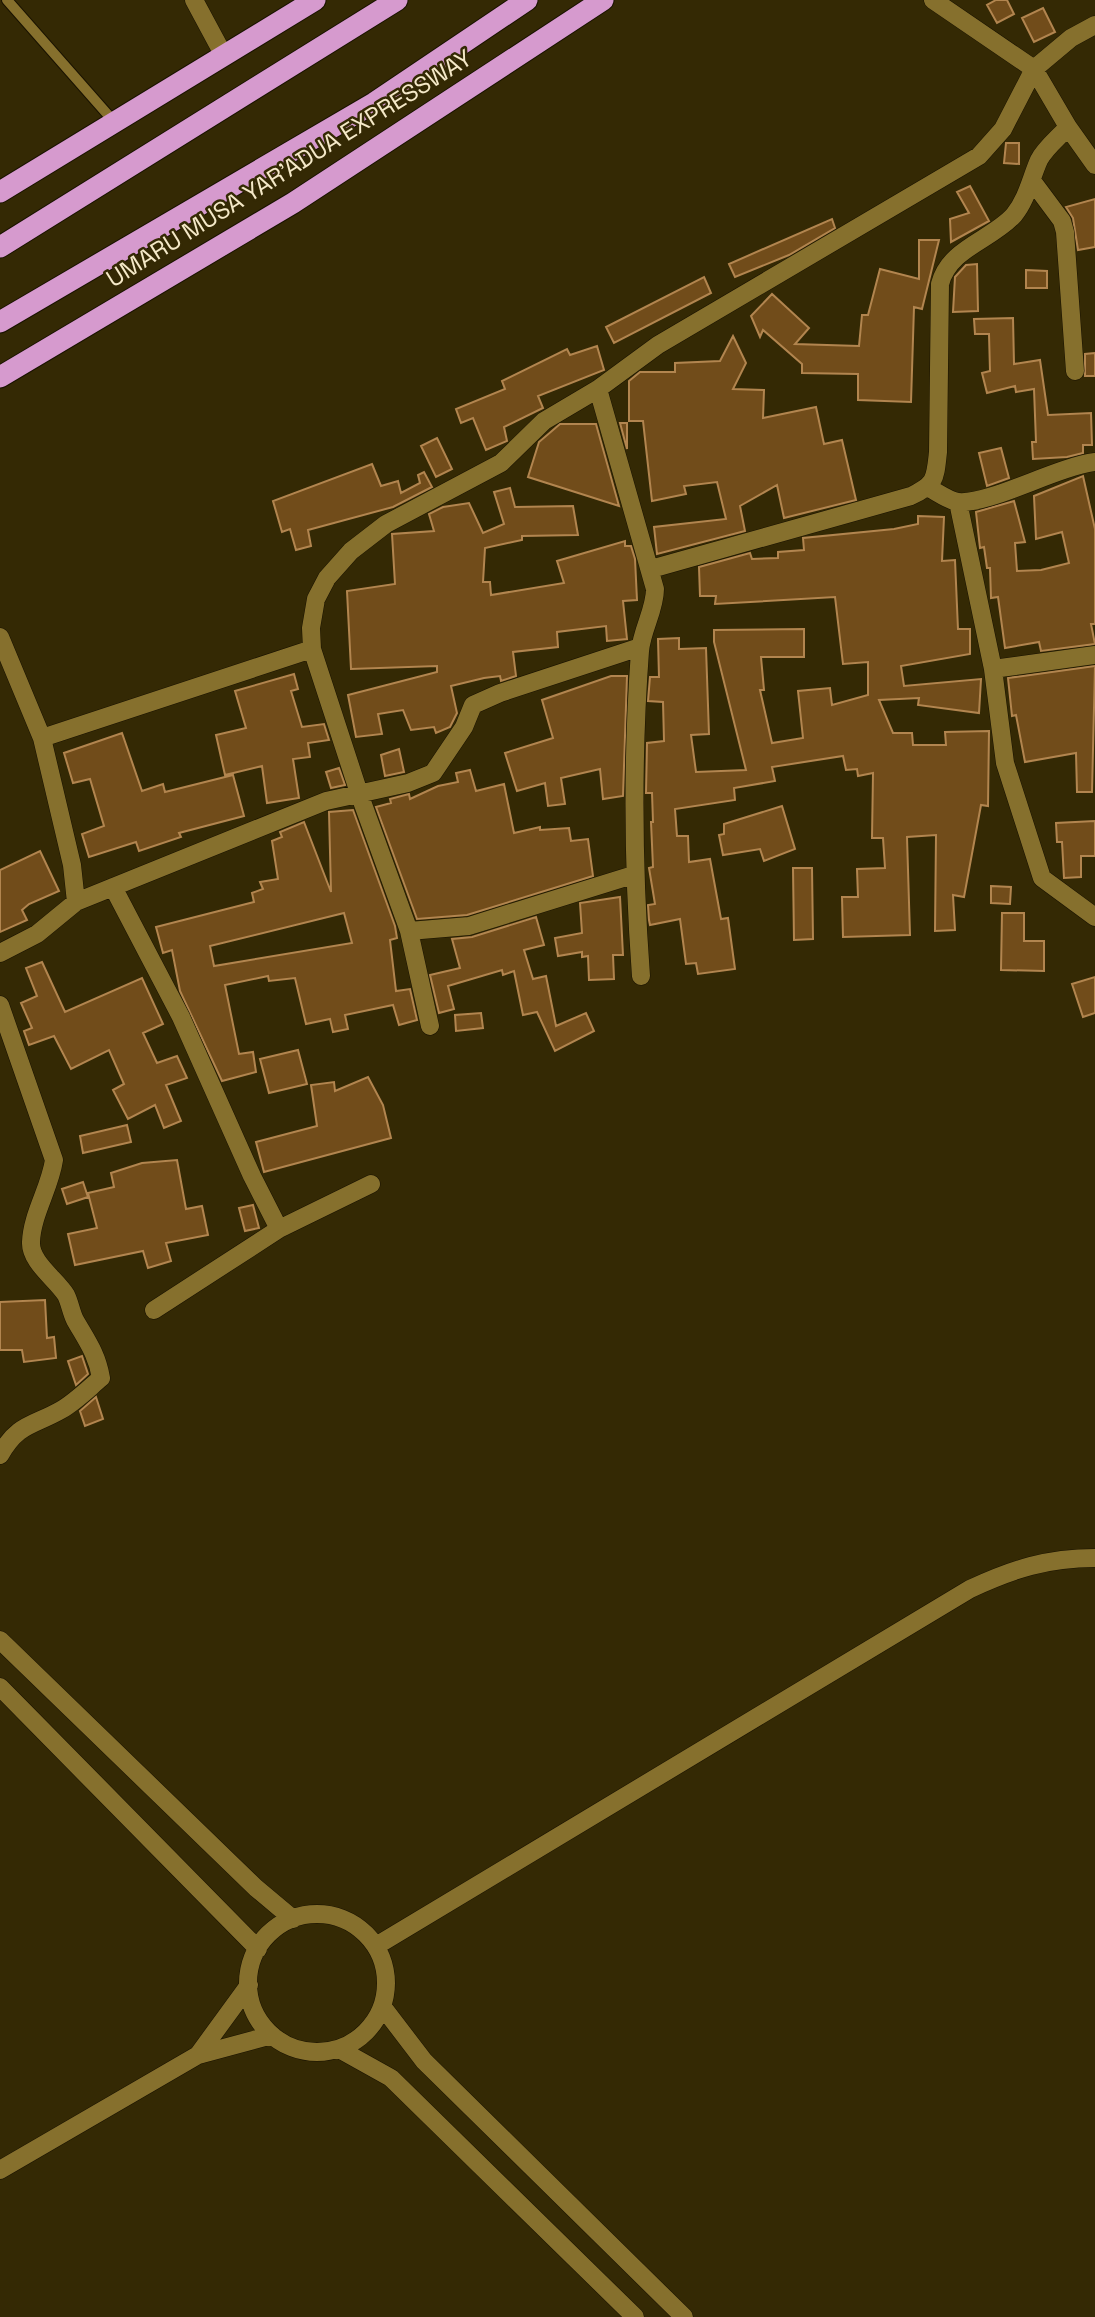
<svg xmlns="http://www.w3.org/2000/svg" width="1095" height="2317" font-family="'Space Grotesk',sans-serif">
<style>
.building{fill:#714c1a;stroke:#b2854f;stroke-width:2;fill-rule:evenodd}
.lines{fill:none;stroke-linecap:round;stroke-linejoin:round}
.lane-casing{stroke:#191201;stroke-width:12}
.street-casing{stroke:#191201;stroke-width:19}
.highway-casing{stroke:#191201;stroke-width:23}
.lane{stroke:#86702d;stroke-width:10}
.street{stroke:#86702d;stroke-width:18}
.highway{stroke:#d69ace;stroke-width:21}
.labels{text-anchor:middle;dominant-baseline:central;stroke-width:5;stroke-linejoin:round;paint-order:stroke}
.street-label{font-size:24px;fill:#f5e9c8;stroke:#342904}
</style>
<rect width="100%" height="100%" fill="#342904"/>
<path class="building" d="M996,0h11l7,14 -17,9 -10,-18z
M1043,8l12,24 -21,10 -12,-24z
M1006,143h13v21l-15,-1z
M970,186l19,35 -38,21 -1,-23 19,-6 -12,-21z
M1095,199v48l-17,3 -5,-32 -7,-11z
M832,219l3,9 -46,27 -54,22 -6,-13z
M919,240h20l-17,69 -8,-2 -3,95 -53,-2v-26l-56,-1v-9l-39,-34 -3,7 -9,-21 21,-22 37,34 -14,16 64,2 3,-31h6l12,-46 39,10z
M977,264l1,47 -25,1 2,-35 11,-12z
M1026,270l21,1v17h-21z
M704,277l7,16 -97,50 -8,-16z
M1013,318l1,46 26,-4 8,55 43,-2 1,32h-9v8l-16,4 -34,2 -1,-17h4l-2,-53 -18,3 -1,-6 -28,7 -5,-20 8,-2 -1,-37h-14l-1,-15z
M733,336l13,27 -13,26 31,1 -1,28 53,-11 8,37 18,-4 14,60 -72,18 -7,-33 -37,21 5,25 -88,23 -3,-27 72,-8 -9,-37 -33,4 2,8 -34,7 -9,-80h-14v-40l11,-9h35v-9l45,-2z
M597,346l7,24 -66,26 5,12 -39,19 3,14 -21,9 -13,-32 -12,5 -5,-14 49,-20 -3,-8 65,-32 3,6z
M1095,353v23h-10v-22z
M620,423h7v26z
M560,424h36l23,82 -91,-29 11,-35z
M437,438l15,31 -16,8 -15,-31z
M1001,448l8,30 -22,8 -8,-33z
M372,464l9,22 17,-5 3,12 19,-10 -2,-8 6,-3 8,15 -39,20 -85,23 3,16 -15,4 -6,-21 -8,3 -9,-31z
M1083,476l12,53v95h-4l4,20 -54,7 -2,-9 -34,6 -7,-51 -7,1 -1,-30h-3l-3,-21 -4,1 -4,-36 38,-11 11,41 -10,1 2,28 24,-1 28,-7 -7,-31 -26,7 -2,-43z
M510,488l5,19 58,-1 5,29 -56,1v4l-37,8 -2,34h7l1,13 73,-12 -7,-22 68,-20v5h6l4,13 2,41 -14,1 4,38 -20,2 -1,-15 -49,6 1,15 -45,5 3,24 -15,5 -1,-5 -16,2 -33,8 6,27 -7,14 -14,6 -2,-6 -23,3 -8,-20 -25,4 4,20 -26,3 -8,-42 89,-23v-6l-86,3 -4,-78 48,-7 -3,-50 42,-3 -5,-17 14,-7 26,-4 14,30 21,-9 -10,-32z
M918,516l26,1 -2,44 13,-1 3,69h12v25l-69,12 3,20 77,-7 -2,34 -61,-8 1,-7 -40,2 14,33h19l1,12h33l-1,-13 44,-1 -1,75 -7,-1 -17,92 -11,-2 2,35 -20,1 1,-96 -29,2 3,98 -67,2 -1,-40h16l-1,-28 28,-1 -2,-30h-11l1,-65 -15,3 -1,-7 -11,1 -3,-14 -71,11 3,14 -41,7 1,12 -60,9 2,27h11l1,26 21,-3 11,60 7,-1 7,51 -37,5 -2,-11 -10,1 -6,-45 -30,6 -1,-5 -1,-15 7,-1 -6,-36 4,-1 -2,-45h2l-1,-29h-6l1,-50 17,-2 -1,-39 -15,-1 2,-24h9l-1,-38 21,-1v11l27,-1 3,86 -18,1 5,37 50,-2 -32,-128v-12l90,-1v28h-43l3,33h-4l12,53 31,-5 -5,-47 32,-3 2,17 36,-10v-33l-25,2 -8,-67 -120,7 1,-8h-16l-1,-29 51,-14 2,6 26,-1v-6l26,-2 -1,-12 91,-9 24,-5z
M1095,666l-3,126h-15l-1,-39 -51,9 -9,-47 -4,1 -4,-38z
M294,674l4,15 -7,2 11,36 22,-3 5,16 -21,3 2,14 -17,2 6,39 -32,5 -5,-37 -37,9 -9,-40 30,-7 -11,-37z
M611,676h16l-4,120 -20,3 -3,-30 -39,9 4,26 -17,2 -3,-23 -28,8 -12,-38 48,-15 -11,-38z
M122,733l20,58 21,-7 2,8 68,-17 11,41 -65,17 2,4 -42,14 -3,-9 -47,15 -7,-23 22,-8 -14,-47 -17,4 -9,-30z
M399,749l5,23 -19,4 -4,-21z
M339,768l6,17 -14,3 -5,-16z
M470,770l6,21 28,-7 10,49 26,-6v3l29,-2 2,13 17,-2 5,37 -126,39 -50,4 -41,-112 15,-4 -1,-4 19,-5 1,5 28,-13 20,-4 -2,-9z
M782,806l13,43 -31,12 -4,-12 -37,6 -4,-20 5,-1v-10z
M353,810l42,116 2,12 -7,2 6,51 14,-2 7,31 -18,5 -6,-20 -48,10 3,14 -15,3 -3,-13 -24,5 -11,-46 -26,3 -1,-5 -43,9 14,69 14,-2 3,20 -34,9 -42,-90 -8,-41 -9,3 -7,-26 98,-25 -2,-9 11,-4 -3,-7 18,-3 -6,-38 10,-4 -2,-5 24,-10 27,70 -2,-80zM344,913l8,30 -138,23 -4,-20z
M1095,821v35h-14v21l-17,1 -2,-36h-5l-1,-19z
M40,851l19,40 -30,13 -7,6 5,10 -27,12v-62z
M793,868h19l1,71 -19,1z
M991,886l20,1 -1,17 -19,-1z
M620,897l3,58h-10l1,24 -25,1 -1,-24 -6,1v-5l-24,4 -3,-18 27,-5 -2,-30z
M1002,913h22v28h20v30l-43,-1z
M536,917l8,28 -20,5 9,29 13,-3 10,50 30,-13 8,18 -39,20 -18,-39 -14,3 -9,-44 -11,4 -1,-5 -54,16 6,23 -15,4 -9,-38 30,-7 -8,-29 20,-2z
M42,962l23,50 77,-34 21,46 -20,9 14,30 20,-7 10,22 -21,7 15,36 -17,7 -9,-23 -27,14 -15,-29 11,-6 -15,-34 -38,19 -17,-33 -25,9 -5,-14 8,-3 -11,-25 16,-7 -11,-28z
M1095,977v36l-12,4 -11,-33z
M481,1013l2,15 -27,3 -1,-16z
M298,1050l9,34 -38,9 -9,-34z
M368,1077l15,28 8,33 -127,34 -8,-30 61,-16 -6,-41 23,-3 1,9z
M127,1125l4,17 -48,11 -3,-17z
M177,1160l9,49 16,-3 6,29 -42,8 5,18 -23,7 -5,-17 -68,14 -7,-31 29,-6 -9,-35 26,-6 -3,-14 31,-10z
M83,1182l5,15 -21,7 -5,-15z
M253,1205l6,23 -14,3 -6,-23z
M45,1300l2,38 7,-1 2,21 -32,4 -2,-12h-22v-48z
M82,1356l6,18 -12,11 -8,-24z
M96,1397l7,22 -18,7 -5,-15z"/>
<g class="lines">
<g class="lane-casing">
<path id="lane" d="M7,0l109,124"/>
</g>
<g class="street-casing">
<path id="street" d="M194,0l29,54
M1068,127l27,38
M1033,182l29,39 3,11 10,139
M598,389l57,200c0,21 -13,40 -15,62 -8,108 -7,217 1,325
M929,488c8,4 20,13 29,14 31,3 98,-35 137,-40
M958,502l35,167 12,94 37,115 53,39
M651,569l260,-73c25,-12 24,-17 27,-44l2,-168c9,-36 52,-44 74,-69 13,-16 17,-37 25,-55 6,-12 20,-23 29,-33l-34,-58 -101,-69
M0,637l42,101 30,127 4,37
M312,649l48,147 49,135 21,95
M993,669l102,-14
M42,738l270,-89 -1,-21 5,-29 11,-21 24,-27 35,-27 115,-61 43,-42 54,-32 60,-44 321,-189 24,-27 31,-60 37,-31 24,-13
M113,887l68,130 71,159 27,53
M409,931l60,-5 164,-51
M0,953l37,-19 39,-32 250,-101 82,-18 25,-10 31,-46 9,-22 27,-12 140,-46
M0,1005l54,155c-4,28 -22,54 -23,82 -1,20 25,37 35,53 4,8 5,17 9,25 12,21 22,34 26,58 -13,11 -26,24 -40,32 -28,16 -43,13 -61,45
M154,1310l125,-81 92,-45
M0,1640l256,248 37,31
M0,1687l258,262
M248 1983a69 69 0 1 1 138 0a69 69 0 1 1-138 0Z
M376,1946l594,-357c43,-20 77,-31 125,-31
M382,2006l42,55 260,256
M339,2049l52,29 244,239
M198,2055l51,-70
M0,2170l198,-115 74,-20"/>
</g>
<g class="highway-casing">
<path id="highway" d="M0,192l315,-192
M0,247l397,-247
M0,322l374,-219 153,-103
M0,377l293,-174 310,-203"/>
</g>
<use href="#lane" class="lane"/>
<use href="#street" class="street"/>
<use href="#highway" class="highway"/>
</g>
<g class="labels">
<g class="street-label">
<text transform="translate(289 168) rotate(-32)">UMARU MUSA YAR'ADUA EXPRESSWAY</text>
</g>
</g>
</svg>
